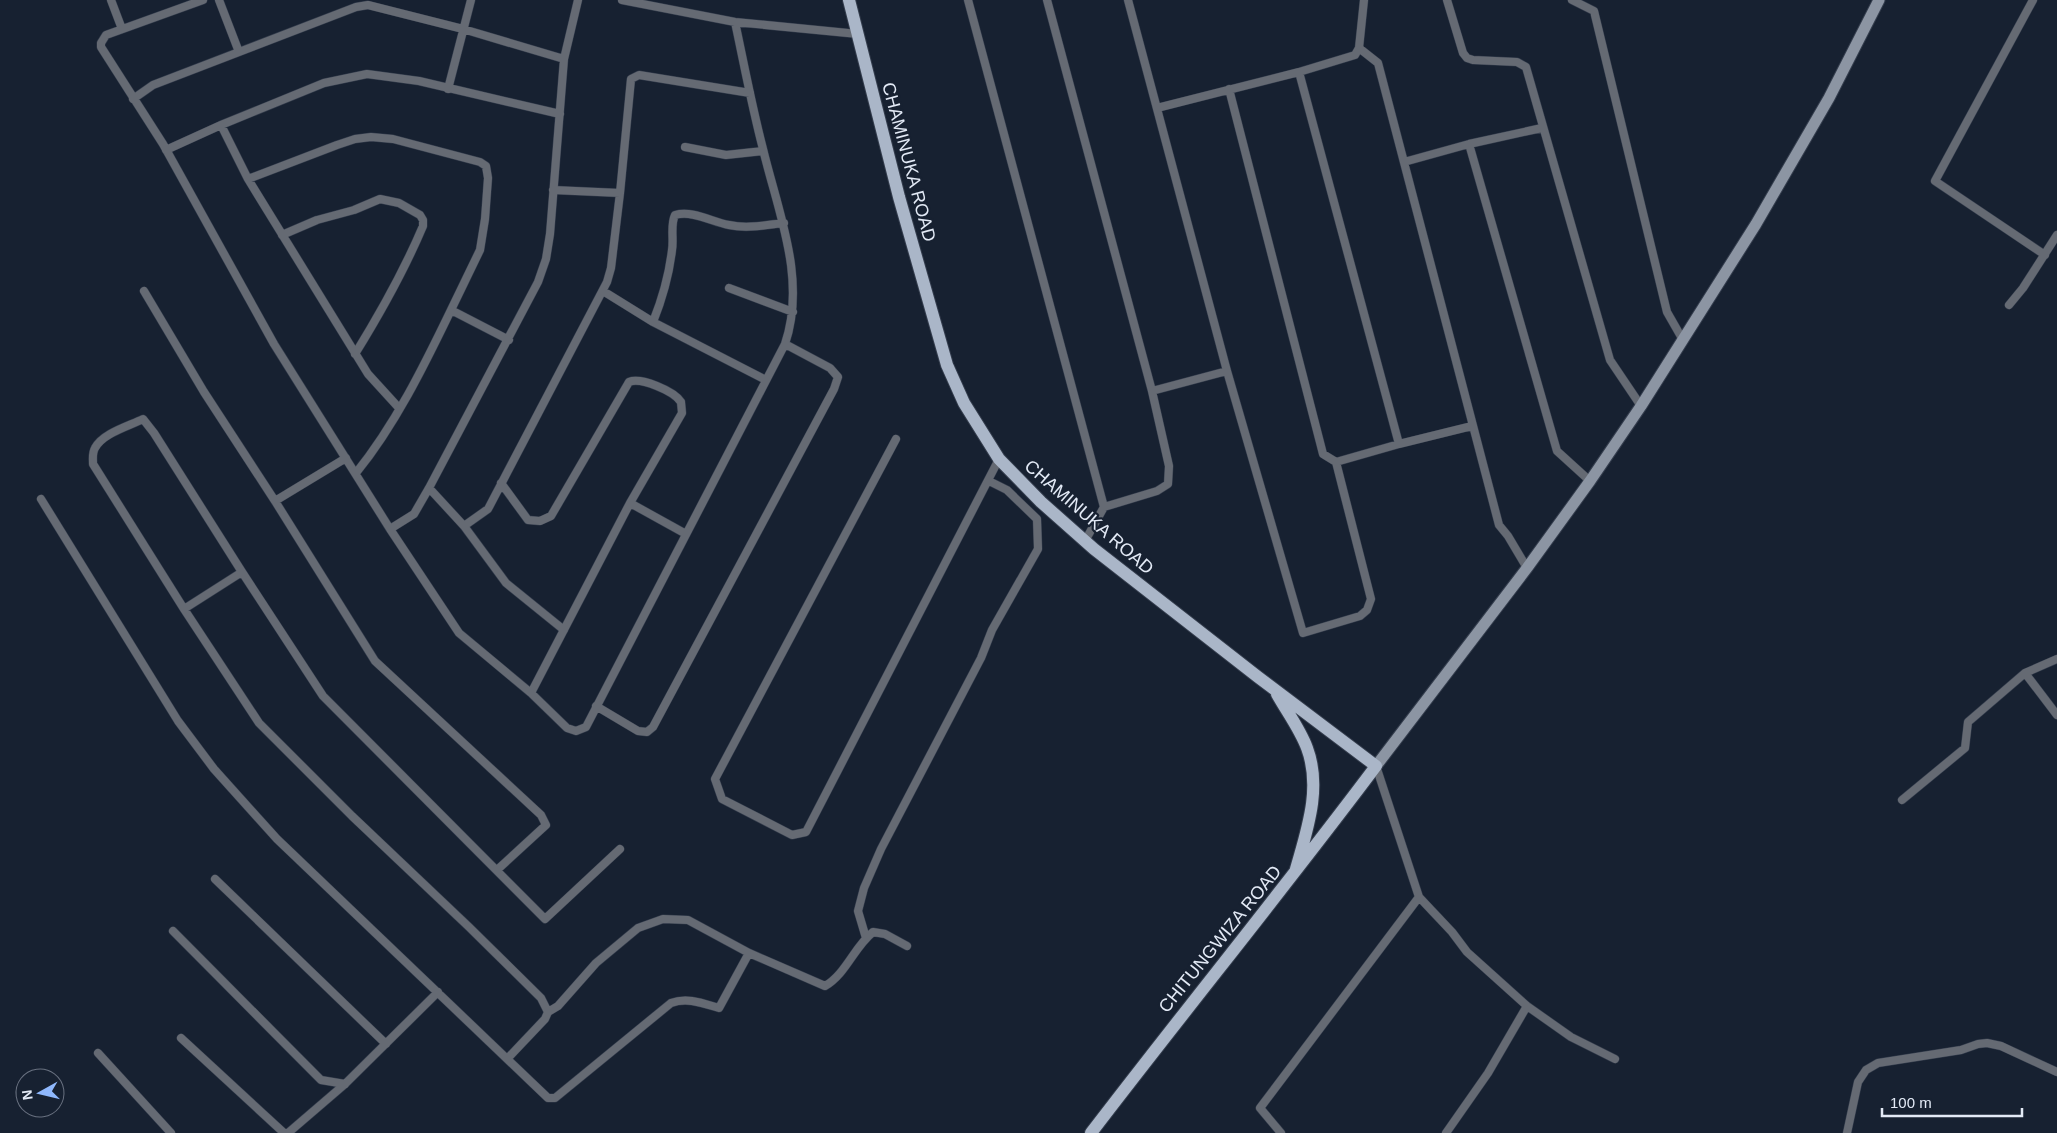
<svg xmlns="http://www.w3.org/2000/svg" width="2057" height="1133" font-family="Arial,sans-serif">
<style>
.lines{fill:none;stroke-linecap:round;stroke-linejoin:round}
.street-casing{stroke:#343d4d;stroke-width:9}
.secondary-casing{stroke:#343d4d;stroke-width:13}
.primary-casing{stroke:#343d4d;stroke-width:14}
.street{stroke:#656a73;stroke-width:8}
.secondary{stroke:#8c95a3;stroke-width:11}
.primary{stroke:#aab6c8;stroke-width:12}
.labels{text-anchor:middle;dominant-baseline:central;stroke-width:4.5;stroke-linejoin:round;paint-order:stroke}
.street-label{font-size:18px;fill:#e3eaf6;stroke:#172131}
</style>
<rect width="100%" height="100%" fill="#172131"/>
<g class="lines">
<g class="street-casing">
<path id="street" d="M111,0l11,29
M203,0l-97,35 -5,8v4l62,97 111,200 116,185 69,104 72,60 36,35 9,3 10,-4 199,-383c22,-65 -7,-132 -22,-195 -11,-42 -19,-85 -28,-127
M219,0l20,52
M622,0l113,22 123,12
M968,0l136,507
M1047,0l105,391 17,75 -1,18 -11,7 -53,16 -19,34
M1128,0l99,371 76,262 57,-17 7,-6 4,-11 -35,-137
M1447,0l16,53 4,5 6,2 44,2 9,5 84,293 31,46
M1572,0l22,11 73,301 16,28
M2033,0l-98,181 110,74
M1359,48l5,-48
M1299,72l100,372
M448,89l23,-89
M1229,89l94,365 13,8 63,-18 73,-18
M133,99l20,-14 203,-78 12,-2 95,24 101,30
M1157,108l142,-36 56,-17 4,-7 19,15 121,462 9,11 19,32
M221,125l27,54 120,195 31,34
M1469,144l88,307 33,30
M685,147l41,8 37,-4
M166,150l55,-25 103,-42 43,-9 52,7 141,33
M1404,162l65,-18 73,-16
M248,179l89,-34 18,-6 16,-2 22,2 87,23 6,4 2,12 -3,41 -5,31 -29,60 58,30
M553,190l67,3
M282,235l35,-15 37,-10 26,-11 19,4 21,12 3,5v6c-19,45 -42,86 -68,128
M729,288l64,24
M144,291l60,101 71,109
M603,291l50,31 113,58
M2009,305l14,-17 34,-53
M653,322c10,-25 16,-46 19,-72 2,-11 -2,-25 3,-35 18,-5 37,7 54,10 18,4 37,0 55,-2
M1152,391l75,-20
M896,439l-181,340 7,20 70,36 14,-3 193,-373
M346,458l-71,43 100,160 166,154 5,10 -49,45
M356,473c39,-48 68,-107 95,-163
M501,483l27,37 12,1 11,-5 78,-134c12,-5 45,9 52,20l1,11 -52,90 -99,190
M429,488l35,38 42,57 58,47
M41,499l137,222 36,48 63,70 271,259h7l116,-95c16,-6 31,0 48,5l30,-55 76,33c21,-12 29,-39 48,-54l12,2 22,12
M630,503l56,31
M464,526l24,-17 119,-227 4,-14 9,-75 11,-114 8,-4 111,18
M390,529l24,-15 15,-26 109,-206 8,-23 4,-25 14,-175 14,-59
M184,609l58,-37
M2025,673l32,42
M596,706l42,25 9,1 6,-5 181,-338 4,-12 -8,-9 -45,-24
M1376,766l43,131 33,35 15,20 60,54 44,31 44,22
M1902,800l63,-52 3,-26 57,-49 32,-14
M215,879l171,165
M173,931l148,149 24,4
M866,938l-8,-27 6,-23 17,-39 100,-191 11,-28 46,-81 -1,-30 -30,-29 -18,-9
M548,1012l10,-6 38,-43 42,-35 25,-9 25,1 61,33
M181,1038l103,95
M98,1053l73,80
M508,1058l37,-39 3,-7 -7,-14 -72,-71 -117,-111 -93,-93 -75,-114 -91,-145c0,-6 -1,-11 2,-16 8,-15 34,-22 48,-29l11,14 88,139 81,124 222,223 75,-70
M288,1133l57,-49 93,-92
M1281,1133l-21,-25 159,-211
M1446,1133l42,-60 39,-67
M1847,1133l11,-51 8,-12 12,-7 83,-13 17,-6 9,-1 14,3 56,26"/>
</g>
<g class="secondary-casing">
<path id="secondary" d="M1376,766l151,-198 63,-87 51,-75 115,-182 73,-126 50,-98"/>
</g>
<g class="primary-casing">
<path id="primary" d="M849,0l50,197 48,168 17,38 35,56 42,43 53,47 164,128 118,89c-93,124 -191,244 -285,367
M1277,694c10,18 23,35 30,54 15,40 0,82 -11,121"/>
</g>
<use href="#street" class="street"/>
<use href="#secondary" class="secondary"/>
<use href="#primary" class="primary"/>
</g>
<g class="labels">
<g class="street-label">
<text transform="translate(909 162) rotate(75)">CHAMINUKA ROAD</text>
<text transform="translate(1089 517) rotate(41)">CHAMINUKA ROAD</text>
<text transform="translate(1220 939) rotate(-51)">CHITUNGWIZA ROAD</text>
</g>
</g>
<g transform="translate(40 1093) rotate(262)"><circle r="24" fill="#172131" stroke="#697180"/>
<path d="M0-4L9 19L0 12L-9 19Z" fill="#8fb8fd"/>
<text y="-8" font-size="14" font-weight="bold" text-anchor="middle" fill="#e3eaf6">N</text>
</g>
<path d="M1882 1108v8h140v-8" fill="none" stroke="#e3eaf6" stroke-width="2.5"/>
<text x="1890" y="1108" font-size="15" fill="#e3eaf6" stroke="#172131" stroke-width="4" paint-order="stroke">100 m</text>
</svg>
